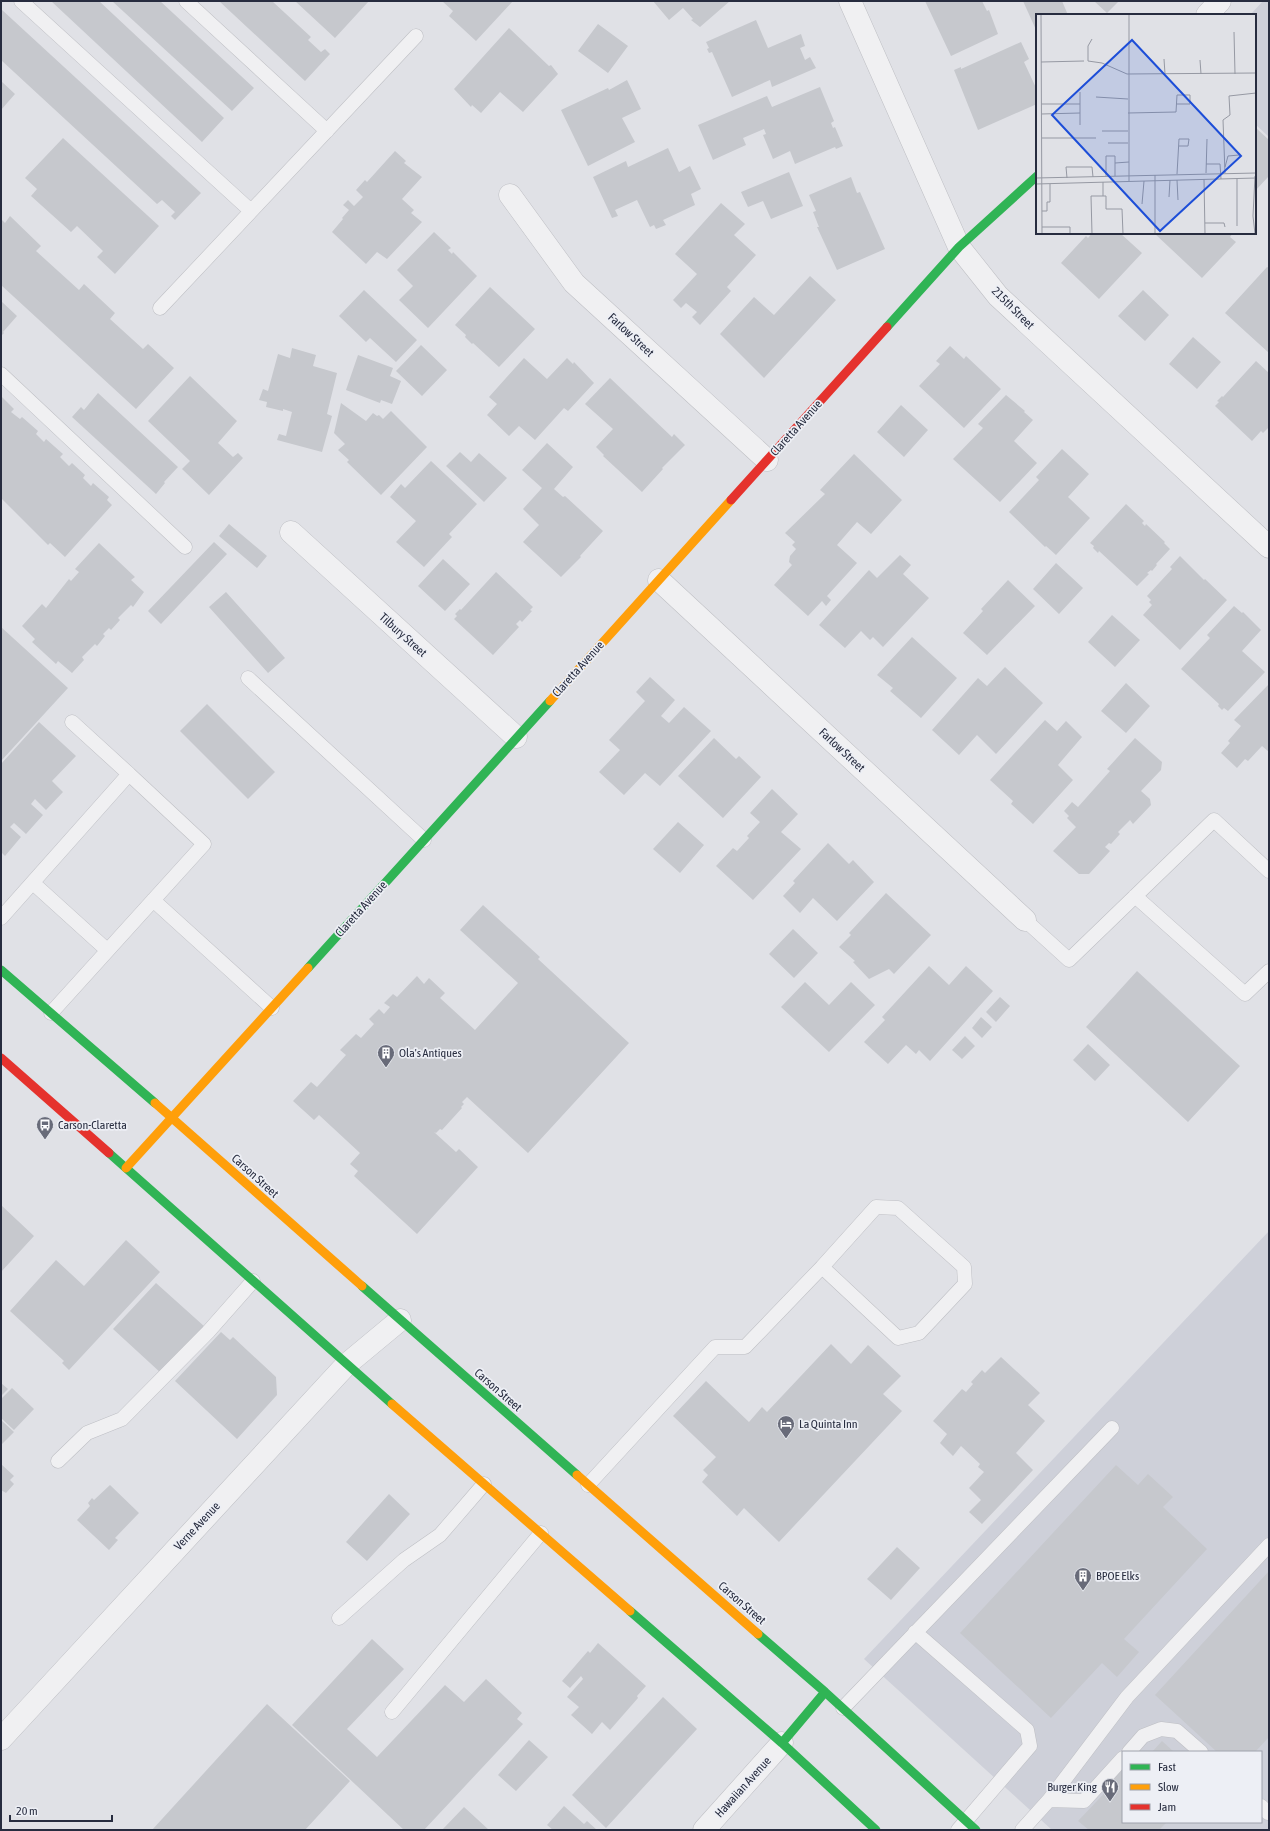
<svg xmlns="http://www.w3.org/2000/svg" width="1270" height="1831" font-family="'Asap Condensed',sans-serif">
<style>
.built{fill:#ced0d9;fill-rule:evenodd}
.building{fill:#c6c8cd}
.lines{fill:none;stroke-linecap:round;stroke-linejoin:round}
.lane-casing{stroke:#bebfc4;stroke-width:15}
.street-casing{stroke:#bebfc4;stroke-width:23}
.lane{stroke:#f0f0f2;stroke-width:14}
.street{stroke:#f0f0f2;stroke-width:22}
.fast{stroke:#30b455;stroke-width:9}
.slow{stroke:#ff9f0a;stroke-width:9}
.jam{stroke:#e5322d;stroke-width:9}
.labels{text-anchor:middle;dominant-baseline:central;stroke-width:3.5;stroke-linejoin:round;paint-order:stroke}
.street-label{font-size:12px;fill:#272c3f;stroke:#edeff5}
.poi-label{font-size:12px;fill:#272c3f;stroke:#edeff5;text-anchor:start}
.inset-road{fill:none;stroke:#9699a3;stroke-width:1}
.view{fill:#1d4ed8;fill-opacity:0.15;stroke:#1d4ed8;stroke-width:2}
.inset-edge{fill:none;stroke:#272c3f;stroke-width:2}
</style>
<rect width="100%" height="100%" fill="#e0e1e6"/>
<path class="built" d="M1263,1h6v136l-14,-13v-109h-5z
M1269,1231v599h-217l-188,-171zM1123,1752h138v70h-138z"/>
<path class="building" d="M51,1h48l125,117 -22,24z
M112,1h48l94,87 -22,23z
M219,1h53l39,36 -3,3 13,12 4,-3 5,5 -25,27z
M295,1h74l-34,37z
M442,1h71l-37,40 -27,-25 4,-5z
M653,1h77l-30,26 -9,-7 2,-1 -10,-11 -14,12z
M925,1h57l5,10 2,-1 9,24 -47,22z
M1023,1h39l6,14h-31v17z
M1094,1h25l-12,12z
M1,9l200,184 -26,27 -4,-4 4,-4 -13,-12 -5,4 -156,-144z
M756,20l12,28 33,-14 4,12 -5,2 5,12 5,-3 6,11 -44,19 -2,-7 -38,17 -20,-45 -3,1 -2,-4 2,-1 -3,-6z
M598,24l30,22 -20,27 -30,-22z
M509,28l40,38 2,-1 7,9 -35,38 -23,-20 -19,21 -9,-8 -1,2 -17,-18z
M1021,42l8,17 -5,3 13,28v14l-59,26 -24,-60 7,-3v2z
M627,80l14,29 -19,9 13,24 -47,24 -27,-56 47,-22 1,2z
M1,81l14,13 -14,16z
M820,87l14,34 -3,2 2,5 2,-1 8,19 -7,3 -1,-2 -40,17 -5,-13 -17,8 -10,-24 3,-1 -2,-5 -21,9 3,7 -33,15 -15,-35 69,-29 5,11z
M1255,127l14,13v36l-14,15z
M63,138l96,88 -44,48 -18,-17 6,-6 -26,-25 -6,6 -40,-36 6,-7 -12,-11z
M668,148l11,24 11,-6 11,23 -10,5 4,11 -32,15 3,5 -10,4 -2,-4 -4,2 -13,-27 -22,10 3,6 -6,2 -19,-41 33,-16 2,6z
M395,151l11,10 -2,2 18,14 -20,22 12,11 -3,3 11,9 -35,37 -10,-7 -11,12 -34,-32 11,-13 -1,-1 7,-8 -6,-5 5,-5 6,6 9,-9 -7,-7 9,-10 2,2z
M789,172l14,34 -32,13 -8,-18 -15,6 -7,-15z
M851,177l6,16 3,-1 25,57 -48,21 -20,-43h2l-6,-15 3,-1 -7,-16z
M721,203l24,21 -11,11 22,20 -29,32 4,4 -31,34 -8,-8 5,-5 -11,-9 -5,5 -8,-8 24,-26 -22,-20z
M10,216l31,30 -5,5 43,39 5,-6 31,29 -5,6 33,30 5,-5 26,24 -38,41 -135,-124v-66l4,4z
M434,232l17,16 -3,2 4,4 1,-2 24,24 -49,52 -29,-28 14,-14 -16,-16z
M1092,233h28l22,20 -43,46 -38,-36 25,-27 2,2z
M1154,233h79l-3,4 6,5 -34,36z
M1267,267l2,1v85l-44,-40z
M810,276l26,24 -72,78 -44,-44 34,-37 20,18z
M490,287l45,42 -36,38 -26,-24 -1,1 -7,-7 1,-2 -11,-10z
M364,290l53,50 -21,22 -26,-24 -4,4 -27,-26z
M1143,290l26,25 -24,26 -27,-25z
M1,301l16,15 -14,16 1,1 -3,3z
M1193,337l28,25 -24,27 -28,-25z
M421,345l26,25 -25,26 -26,-25z
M950,346l14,13 2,-3 35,33 -37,39 -45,-42 21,-22 -4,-3z
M292,348l24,7 -3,11 24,7 -10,41 5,2 -10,36 -45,-12 2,-6 7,2 6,-24 -9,-3v2l-17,-4 1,-5 -8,-2 4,-11 5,2 10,-37 12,4z
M358,355l35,13 -3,8 11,5 -9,23 -11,-4 -1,3 -34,-13z
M524,358l23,21 20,-21 6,6 1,-2 20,21 -26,28 -4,-3 -29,32 -16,-14 -10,10 -22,-21 10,-11 -8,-7z
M1256,361l13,12v54l-6,6 -2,-2 -9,10 -37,-35 4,-4 -2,-1 5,-5 1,1z
M190,376l47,45 -19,22 15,14 5,-4 5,5 -34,37 -27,-26 8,-8 -42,-40z
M610,378l62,59 2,-3 11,11 -23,23 1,1 -21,23 -39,-36 1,-1 -8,-8 17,-18 -28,-25z
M98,393l80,74 -14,15 1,1 -9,11 -84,-77 9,-10 3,3z
M1006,395l19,16 -1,1 9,8 -19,21 23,22 -37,39 -47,-43 30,-31 -5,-4z
M1,396l13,13 -3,3 9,7 2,-2 16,14 -2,3 8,8 2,-3 17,15 -3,3 9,9 3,-3 13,12 -2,3 8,8 2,-3 16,14 -2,3 5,5 -47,52 -15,-14 -2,2 -46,-46 -1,1z
M341,403l25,18 7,-8 4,3 2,-1 4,4 8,-8 36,36 -46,48 -34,-33 2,-2 -11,-10 7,-6 -11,-11z
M901,405l27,25 -24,27 -27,-25z
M547,443l26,24 -19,22 9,8 2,-1 38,35 -23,25 1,1 -20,20 -38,-35 16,-17 -16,-16 19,-21 -20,-18z
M1062,449l27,25 -21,23 22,21 -34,37 -10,-9 -1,1 -36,-35 30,-32 -3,-3z
M460,452l11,10 8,-9 28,25 -23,24 -38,-36z
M854,454l48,46 -31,34 -14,-12 -20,23 20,18 -30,33 4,4 -5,6 -4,-5 -14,15 -34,-31 18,-20 -3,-3 1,-6 6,-7 -4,-4 3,-3 -10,-9 40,-39 -5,-4z
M431,461l46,43 -28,30 3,3 -28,30 -28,-25 20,-21 -26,-24 11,-13 4,4z
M1126,504l18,17 -2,2 3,3 1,-2 19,18 -1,1 6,6 -14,15 1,1 -5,6 -1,-1 -4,3 2,1 -12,12 -38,-35 -1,2 -5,-5 1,-2 -4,-3z
M229,524l38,32 -10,12 -38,-32z
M214,542l13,12 -66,70 -13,-13z
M99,543l36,34 -4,3 13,12 -11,15 -2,-2 -13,13 2,2 -9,10 -2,-2 -6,6 2,2 -8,10 -2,-2 -13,13 2,3 -12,13 -14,-12 -2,3 -24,-22 3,-3 -13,-13 20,-22 4,4 23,-29 2,2 8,-9 -4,-3z
M900,555l11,10 -8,9 26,24 -46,49 -10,-10 -3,3 -9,-9 -16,17 -26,-23 50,-55 8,8z
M1180,556l24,24 1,-1 22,21 -47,50 -37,-35 9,-10 -3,-3 2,-2 -4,-4 25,-27 -2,-2z
M443,559l27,25 -25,27 -27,-25z
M1056,563l27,25 -24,26 -26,-25z
M496,572l37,35 -3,3 2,1 -10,11 -2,-2 -4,4 3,3 -26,28 -39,-36 3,-3 -2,-2 5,-5 1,1z
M1008,580l27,26 -48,49 -24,-22 20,-22 -2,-2z
M226,592l59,66 -17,15 -59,-66z
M1234,606l8,7 1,-1 18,18 -19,21 23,21 -37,39 -4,-3 -2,2 -4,-4 1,-2 -38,-35 29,-31 -3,-3z
M1112,615l28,25 -25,27 -27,-25z
M1,627l67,61 -67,73z
M912,637l45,41 -36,40 -31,-27 3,-3 -16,-13z
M1005,667l38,36 -47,51 -19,-19 -18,20 -27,-25 46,-52 9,8z
M650,677l25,23 -14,16 8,7 15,-16 27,24 -51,55 -15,-13 -21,22 -25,-23 21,-22 -11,-10 36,-39 -9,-9z
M1126,683l24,23 -24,27 -25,-22z
M1269,684v68l-7,-6 -14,15 -3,-2 -8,9 -16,-15 9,-10 -2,-2 13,-15 -7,-6z
M207,704l68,68 -27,27 -68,-68z
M1045,720l12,11 9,-10 16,16 -24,28 15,15 -40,44 -22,-20 2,-3 -23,-21z
M39,722l37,34 -24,25 11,11 -17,18 -11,-11 -4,5 12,11 -17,19 -12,-11 -4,4 11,10 -16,19 -4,-4v-88z
M714,738l22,21 3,-3 22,21 -38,41 -45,-42z
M1135,738l27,24 -1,8 -20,21 9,8 1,6 -18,19 -3,-4 -12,12 2,2 -9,10 -2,-1 -4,4 5,4 -21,23h-10l-26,-23 23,-24 -9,-9 2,-2 -5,-5 8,-9 6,5 32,-36 -3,-2z
M772,789l26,25 -17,18 20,17 -48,51 -37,-34 17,-18 4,3 12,-13 -2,-2 13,-14 -10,-9z
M678,822l26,23 -24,28 -27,-24z
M828,843l21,21 4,-4 21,22 -37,39 -24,-23 -13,15 -17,-17 12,-13 -2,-2z
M886,893l45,42 -37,39 -5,-5 -20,10 -16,-17 2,-1 -16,-14 12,-12 -2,-2z
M483,905l57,52 -2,2 91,84 -101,110 -61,-56 -5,5 2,2 -3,3 1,1 -20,22 -2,-1 -4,4 -2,-1 22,20 3,-3 19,18 -61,67 -63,-58 4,-5 -8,-7 10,-11 -41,-38 -5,5 -21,-19 18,-19 6,5 29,-32 -6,-5 16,-16 5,4 13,-14 -5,-5 10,-10 5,5 6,-7 -6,-4 9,-9 4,3 20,-21 7,8 5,-6 16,15 -5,5 35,32 43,-47 -58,-53z
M793,929l25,24 -24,25 -25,-24z
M929,966l20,19 17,-19 27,25 -63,70 -11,-11 -3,4 -10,-9 -18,19 -24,-22 21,-22 -3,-3z
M1137,971l103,95 -52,56 -102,-95z
M805,982l24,23 22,-23 24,23 -46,47 -48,-45z
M1000,997l10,9 -14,16 -10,-10z
M981,1017l11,10 -10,11 -10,-10z
M965,1036l10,10 -13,13 -10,-9z
M1088,1044l22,21 -15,16 -22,-21z
M1,1205l33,31 -33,36z
M126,1240l34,32 -91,98 -7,-7 2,-2 -54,-50 46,-51 28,26z
M156,1283l49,44 -43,47 -49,-45z
M221,1332l9,8 3,-3 43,40 1,18 -40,44 -62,-58z
M831,1344l20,20 17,-19 33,31 -18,18 19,17 -123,131 -35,-34 -7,8 -35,-34 6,-7 -5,-5 13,-13 -43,-41 33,-35 43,41 13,-15 5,5z
M1001,1357l39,36 -12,12 17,16 -29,32 17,17 -51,54 -13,-12 12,-12 -12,-12 15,-16 -6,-5 2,-3 -19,-18 -8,10 -13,-13 7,-9 -14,-13 29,-32 4,3 7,-8 -2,-2 11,-12 3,3z
M1,1383l7,6 -7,7z
M12,1388l22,21 -20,21 -13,-12v-19z
M1,1420l13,12 -13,13z
M1,1464l13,12 -4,4 4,4 -8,9 -5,-3z
M1116,1465l22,20 10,-11 25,23 -10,10 44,42 -83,90 15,13 -22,25 -15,-14 -51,55 -91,-85z
M110,1485l29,28 -24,25 3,2 -9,10 -32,-30 13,-14 -2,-3 4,-5 2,2z
M389,1494l21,20 -43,47 -21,-19z
M897,1547l23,21 -29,32 -24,-21z
M1269,1571v166l-14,15h-38l-62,-57z
M372,1639l32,30 -57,60 30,28 68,-72 19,17 22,-23 36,34 -5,6 6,5 -99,106h-20l-112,-105z
M598,1643l48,43 -9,10 1,2 -28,32 -8,-8 -10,12 -21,-19 8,-8 -12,-10 16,-18 -2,-3 -11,12 -8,-7 26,-30 2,2z
M663,1697l34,32 -91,99 -34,-33z
M267,1704l83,77 -45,49h-153z
M529,1740l19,17 -32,34 -18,-16z
M1162,1741l12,11h-22z
M1123,1768v54h44l-8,8h-70l-11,-9 36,-38 -3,-3z
M564,1806l20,18 3,-3 10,9h-44l-6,-5z
M464,1807l25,23h-47z"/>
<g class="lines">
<g class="lane-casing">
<path id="lane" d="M21,1l230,210
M186,1l141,130
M160,308l256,-272
M1,374l184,173
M248,678l176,162
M72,722l57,52
M33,883l74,67
M1135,896l110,98 24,-23
M153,900l119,108
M1,918l128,-144 75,70 -153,169
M1025,920l44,40 145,-140 55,51
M58,1461l29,-28 35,-14 86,-87 45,-51
M588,1485l127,-138h30l77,-80 54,-60 22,1 66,59 1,17 -46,49 -21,5 -76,-71
M339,1618l65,-58 36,-25 44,-51
M915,1632l112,98 3,16 -72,84
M843,1708l269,-280
M392,1712l149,-179
M1129,1752l14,-16 18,-7 16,2 24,21
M1049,1800l35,1 39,-43
M1261,1806l7,7
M1022,1830l27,-30 78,-103 142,-152"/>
</g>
<g class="street-casing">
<path id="street" d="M850,1l109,246 39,49 271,251
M1207,15l13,-14
M510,195l64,88 193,177
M291,532l225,205
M659,580l366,340
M1,1739l346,-375 53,-44
M704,1830l78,-87"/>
</g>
<use href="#lane" class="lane"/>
<use href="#street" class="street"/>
<path class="fast" d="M887,327l72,-80 78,-71
M308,968l242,-267
M1,970l154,133
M109,1153l283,251
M362,1286l215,189
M630,1611l152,132 94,87
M758,1634l67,58 151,138
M782,1743l43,-51"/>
<path class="slow" d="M550,701l181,-201
M155,1103l207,183
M126,1168l182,-200
M392,1404l238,207
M577,1475l181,159"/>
<path class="jam" d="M731,500l156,-173
M1,1058l108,95"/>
</g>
<defs>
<g id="building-pin" transform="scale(0.9)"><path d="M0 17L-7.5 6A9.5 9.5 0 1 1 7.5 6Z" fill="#686b79" stroke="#edeff5"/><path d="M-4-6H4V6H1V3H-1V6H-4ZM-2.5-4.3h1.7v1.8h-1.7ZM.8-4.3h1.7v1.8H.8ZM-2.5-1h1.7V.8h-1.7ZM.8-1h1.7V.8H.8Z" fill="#fff"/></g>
<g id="bus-pin" transform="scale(0.9)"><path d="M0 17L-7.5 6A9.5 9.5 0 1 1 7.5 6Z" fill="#686b79" stroke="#edeff5"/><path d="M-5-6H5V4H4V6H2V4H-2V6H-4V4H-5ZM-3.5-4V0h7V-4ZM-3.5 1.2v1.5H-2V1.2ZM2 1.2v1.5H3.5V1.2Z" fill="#fff"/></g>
<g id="hotel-pin" transform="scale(0.9)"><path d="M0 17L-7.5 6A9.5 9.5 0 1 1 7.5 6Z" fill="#686b79" stroke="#edeff5"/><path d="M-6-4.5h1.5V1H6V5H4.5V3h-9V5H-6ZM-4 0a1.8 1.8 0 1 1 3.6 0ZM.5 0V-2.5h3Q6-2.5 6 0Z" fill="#fff"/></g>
<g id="restaurant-pin" transform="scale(0.9)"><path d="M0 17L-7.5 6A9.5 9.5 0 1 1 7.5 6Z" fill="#686b79" stroke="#edeff5"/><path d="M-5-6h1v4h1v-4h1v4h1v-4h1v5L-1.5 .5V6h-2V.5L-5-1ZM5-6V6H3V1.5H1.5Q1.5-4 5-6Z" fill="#fff"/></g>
</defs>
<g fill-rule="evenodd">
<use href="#building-pin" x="386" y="1053"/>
<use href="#bus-pin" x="45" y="1125"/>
<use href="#hotel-pin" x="786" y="1424"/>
<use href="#building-pin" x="1083" y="1576"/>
<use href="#restaurant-pin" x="1110" y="1787"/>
</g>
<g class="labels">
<g class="street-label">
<text transform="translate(1013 308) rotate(45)">215th Street</text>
<text transform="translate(631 335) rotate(43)">Farlow Street</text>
<text transform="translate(796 428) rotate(-48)">Claretta Avenue</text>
<text transform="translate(403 635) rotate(42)">Tilbury Street</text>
<text transform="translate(578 669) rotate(-48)">Claretta Avenue</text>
<text transform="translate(842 750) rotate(43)">Farlow Street</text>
<text transform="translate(361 909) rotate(-48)">Claretta Avenue</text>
<text transform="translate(255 1176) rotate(42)">Carson Street</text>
<text transform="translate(498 1390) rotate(41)">Carson Street</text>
<text transform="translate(197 1526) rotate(-47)">Verne Avenue</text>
<text transform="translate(742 1603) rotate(41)">Carson Street</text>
<text transform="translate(743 1787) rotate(-48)">Hawaiian Avenue</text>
</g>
<g class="poi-label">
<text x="399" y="1053">Ola's Antiques</text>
<text x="58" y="1125">Carson-Claretta</text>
<text x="799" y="1424">La Quinta Inn</text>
<text x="1096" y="1576">BPOE Elks</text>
<text x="1097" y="1787" text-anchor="end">Burger King</text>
</g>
</g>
<g transform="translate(1036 14)">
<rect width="220" height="220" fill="#e0e1e6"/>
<path class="inset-road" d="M5,0l1,220M198,18l1,42M56,25l-4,7v15l14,2 25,11 129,-1M128,45l1,15M164,46l1,14M5,48l43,-1M60,83l32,2M5,90h39M92,99l48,-1 1,-17h13v9h-13M5,100l39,-1M44,111v-33M66,117h26M6,124h54M72,129h20M79,149l14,-1M170,150h14l1,15M189,153l3,-11 11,-1M170,159l1,-34M189,159l-2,-53 7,-5 -1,-19 27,-3M141,160l2,-35h10l-1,7h-9M70,162v-20h9v20M219,162l-2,40 2,18M0,164l220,-5M31,164l-1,-11h26l1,10M201,164v48M168,165l1,55M141,166l1,20M93,167v-167M67,168v14M0,170l220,-6M133,183l1,-17M106,190l2,-23M6,197h5v-9h3v-18M169,209h19l1,4M6,213h28v7M56,220l-1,-38h15v13h16l1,25M119,220v-59"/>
<path class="view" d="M96,26l109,116 -81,75 -108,-116z"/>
<rect width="220" height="220" class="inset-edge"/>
</g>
<rect width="1270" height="1831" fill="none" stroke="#272c3f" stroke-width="4"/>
<rect x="1122" y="1751" width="140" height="72" fill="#edeff5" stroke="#9ea1ac"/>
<rect x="1130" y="1764" width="20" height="6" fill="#30b455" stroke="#9ea1ac"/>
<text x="1158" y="1771" font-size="12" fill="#272c3f">Fast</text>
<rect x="1130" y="1784" width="20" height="6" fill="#ff9f0a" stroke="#9ea1ac"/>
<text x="1158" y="1791" font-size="12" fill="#272c3f">Slow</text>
<rect x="1130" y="1804" width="20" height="6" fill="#e5322d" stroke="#9ea1ac"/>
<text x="1158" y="1811" font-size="12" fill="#272c3f">Jam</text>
<path d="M10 1815v6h102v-6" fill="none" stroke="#272c3f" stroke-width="2"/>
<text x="16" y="1815" font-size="12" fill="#272c3f" stroke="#edeff5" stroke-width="3" paint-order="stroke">20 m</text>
</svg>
